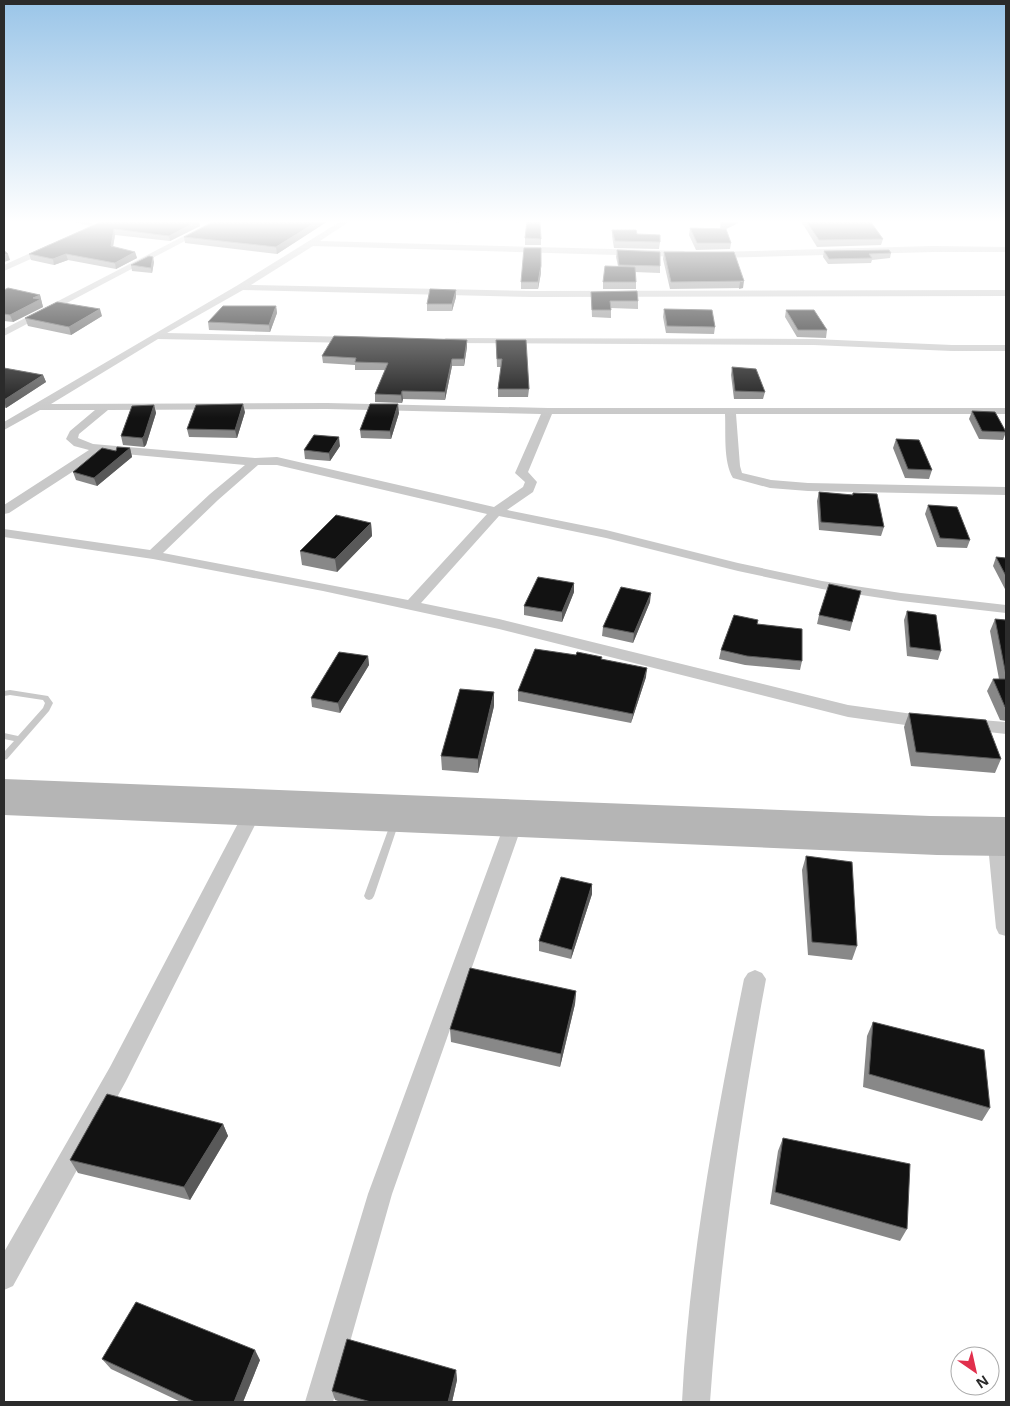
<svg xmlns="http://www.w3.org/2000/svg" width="1010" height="1406" font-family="'Noto Sans',sans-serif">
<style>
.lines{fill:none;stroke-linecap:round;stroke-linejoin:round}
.lane{fill:#c8c8c8;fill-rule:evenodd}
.street{fill:#c8c8c8;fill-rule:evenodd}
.secondary{fill:#b5b5b5;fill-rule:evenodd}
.wall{fill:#888}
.shaded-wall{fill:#595959}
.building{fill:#121212;stroke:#595959}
</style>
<rect width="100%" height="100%" fill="#fff"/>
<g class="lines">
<path class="lane" d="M10,690l38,6 5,7 -4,8 -42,48 -3,1v-8l10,-11 -10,-2v-6l14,3 25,-28 2,-5 -2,-3 -33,-5 -6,1v-5z
M395,819l3,1 1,2 -25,74 -2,3 -3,1 -3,-1 -2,-3 27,-74 1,-2z"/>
<path class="street" d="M69,221h15l14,4 -4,2z
M213,221h10l-219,115v-7z
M341,221h9l-30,20 364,10 4,3 -4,3 -371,-11 -62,39 281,6 474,-1v6l-474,1 -289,-7 -76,43 187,4 5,3 -5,3 -196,-4 -107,65 276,-1 221,5h458v6h-270l4,52 2,7 29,7 37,3 198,4v8l-198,-4 -38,-3 -37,-10c-10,-17 -7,-45 -8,-64h-173l-24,58 9,10 -4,10 -26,18 99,20 132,33 84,18 79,12 105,12v8l-105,-12 -79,-12 -84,-18 -132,-33 -107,-22 -78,87 78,16 349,86 79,11 6,2 2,4 -2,4 -6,2 -79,-11 -349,-88 -176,-38 -170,-32 -149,-22v-8l146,21 60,-56 35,-29 -142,-13 -94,61 -5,1v-9l85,-55 -15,-4 -8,-7 4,-8 25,-21h-55l-36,20v-8l234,-137zM327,409l214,5 -26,59 10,9 -2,5 -29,20 -217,-50 -22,1 -162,-14 -15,-6 1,-4 29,-24zM258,465h19l210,49 -79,86 -245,-47 55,-53z
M50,244l4,3 -1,2 -49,22v-6z
M933,246l73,1v5h-73l-219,6 -4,-3 4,-3z
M446,338l368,1 138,6h54v6h-54l-138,-6 -372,-2 -1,-2z
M968,719l38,3v12l-44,-5 -2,-4 2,-4z
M251,808l6,2 3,5 -134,266 -113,205 -9,4v-38l106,-185 135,-257z
M512,821l7,2 2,5 -129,366 -59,208h-28l63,-208 135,-366 2,-5z
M997,838l7,2 2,5v91l-7,-2 -3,-6 -8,-83 2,-5z
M755,970l7,3 4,6c-26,140 -46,281 -56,423h-28c7,-142 34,-284 62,-423l4,-6z"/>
<path class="secondary" d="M4,779l926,37 76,1v39l-69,-1 -933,-40z"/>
</g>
<path class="wall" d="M103,221l97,5 -30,15 -55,-6 -2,12 22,5 2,6 -21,11 -48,-9 -14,5 -23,-5 -2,-6z
M328,221l-51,33 -92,-11 -1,-6z
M450,221h10l-1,2z
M721,221l17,2 -12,6 5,14 -1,6 -34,1 -7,-15 1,-7 30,1z
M801,221h69l13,18 -2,6 -64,2z
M612,230l25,4 23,8 -1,7 -45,-1 -2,-12z
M525,238l16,1v6h-16z
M617,250l43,16v7l-25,-1 1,10v7h-33v-7l15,-16 -2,-9z
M824,251l67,2 -1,5 -18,2 -1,3 -43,1 -5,-7z
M664,252h70l9,36 -73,1 -7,-30z
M154,262l-2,11 -20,-2 -1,-6z
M541,273l-3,16h-17v-7z
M4,290l36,5 3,12 -30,15 -9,-1z
M456,290v7l-4,14h-25v-7z
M591,292l47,9v8l-27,-1v10l-19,-1z
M276,306l1,7 -7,19 -61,-2 -1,-8z
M664,309l51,18 -1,7 -48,-1 -3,-16z
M786,310l41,20 -1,8 -29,-1 -12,-20z
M102,316l-31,19 -43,-9 -3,-8z
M467,340v7l-3,19h-12l-7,34 -42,-1 -1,4 -27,-1v-8l10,-24h-30v-5l-32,-2 -1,-7z
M496,340l33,49 -1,8h-30v-8l3,-22h-4z
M732,367l33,25 -2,7h-29l-3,-24z
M4,368l39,7 3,7 -40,26 -2,-1z
M154,405l2,8 -10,32 -2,2 -21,-2 -2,-9z
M972,411l34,21 -3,8 -24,-1 -10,-20z
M245,412l-8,26 -48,-1 -2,-8z
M399,413l-8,26 -30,-1 -1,-8z
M896,439l36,31 -3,9 -24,-1 -12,-30z
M340,446l-10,15 -25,-2 -1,-9z
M130,448l2,9 -35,29 -21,-6 -3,-8 43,-21z
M819,492l33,3 1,-2 31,34 -3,9 -62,-6 -2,-29z
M928,505l42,35 -3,8 -30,-1 -12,-33z
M371,523l1,13 -35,36 -35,-7 -2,-14z
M996,557l10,1v33l-13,-25z
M574,583v9l-12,30 -38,-7v-9z
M861,591l-11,40 -33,-7 2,-9z
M650,602l-17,41 -31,-7 1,-9z
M907,611l34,40 -3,9 -31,-4 -3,-36z
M995,619l11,1v101l-6,-1 -13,-29 6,-12h6l-9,-48z
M758,624l44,37 -2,9 -55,-5 -26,-6 2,-9z
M368,656l1,9 -29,48 -28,-6 -1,-9z
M602,659l44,18 -15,46 -113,-22v-10z
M494,706l-16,67 -36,-3 -1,-14z
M909,713l92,46 -6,14 -84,-7 -7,-39z
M806,856l51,90 -5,14 -44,-5 -6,-85z
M592,884v10l-21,65 -32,-8v-10z
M576,991l-1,13 -15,63 -109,-25 -1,-13z
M873,1022l117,86 -8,13 -119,-34 4,-51z
M223,1124l5,12 -38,64 -112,-27 -8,-13z
M783,1138l124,91 -7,12 -130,-37 8,-53z
M102,1359l158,1 -17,42h-62l-70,-33z
M456,1370l1,10 -5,22h-111l-6,-2 -3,-9z"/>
<path class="shaded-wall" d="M198,221h1l1,5 -30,15 -1,-5z
M318,221h10l-51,33 -1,-7z
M731,221h7v2l-18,9 1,-7z
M114,229l1,6 -3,17 -1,-6z
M135,252l2,6 -21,11 -1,-6z
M8,254l2,6 -6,2v-7z
M66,254l2,6 -14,5 -1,-6z
M153,257l1,5 -2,11 -1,-5z
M541,266v7l-3,16v-7z
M744,281l-1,7 -4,1 1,-7z
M456,290v7l-4,14v-7z
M40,295l3,12 -30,15 -3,-7 23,-17z
M276,306l1,7 -7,19 -1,-7z
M100,309l2,7 -31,19 -2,-8z
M467,340v7l-3,19v-7z
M452,359v7l-7,34v-8z
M43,375l3,7 -40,26 -2,-8z
M402,391l1,8 -1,4 -1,-8z
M243,404l2,8 -8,26 -2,-8z
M398,404l1,9 -8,26 -1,-8z
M154,405l2,8 -10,32 -2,2 -2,-9z
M339,437l1,9 -10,15 -1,-8z
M130,448l2,9 -35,29 -3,-8z
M371,523l1,13 -35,36 -2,-13z
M574,583v9l-12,30v-10z
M651,593l-1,9 -17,41 1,-10z
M368,656l1,9 -29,48 -2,-10z
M647,668l-1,9 -15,46 2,-9z
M494,692v14l-16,67v-14z
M592,884v10l-21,65 1,-9z
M576,991l-1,13 -15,63 1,-13z
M223,1124l5,12 -38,64 -6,-13z
M255,1350l5,10 -17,42h-9z
M456,1370l1,10 -5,22h-4z"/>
<path class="building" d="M103,221h95l-29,15 -55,-7 -3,17 24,6 -20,11 -49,-9 -13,5 -24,-5z
M215,221h103l-42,26 -92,-10z
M527,221h13l1,18 -16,-1z
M721,221h10l-10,4z
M806,221h64l13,18 -64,1z
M690,228l36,1 5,14h-34z
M612,230h24l1,4 23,1v7l-45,-1z
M524,248h17v18l-3,16h-17z
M4,250l4,4 -4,1z
M617,250l43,2v14l-41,-1z
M889,250l2,3 -22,1 3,4 -43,1 -5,-8z
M664,252h70l10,29 -73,1z
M149,256l4,1 -2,11 -20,-3z
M605,266l30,1 1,15h-33z
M8,288l32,7 -7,3 8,1 -31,16 -6,-1v-24z
M430,289l26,1 -4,14h-25z
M637,291l1,10h-28l1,9h-19l-1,-18z
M57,302l43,7 -31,18 -44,-9z
M223,306h53l-7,19 -61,-3z
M664,309l48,1 3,17 -48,-1z
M786,310h28l13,20h-29z
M334,336l133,4 -3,19h-12l-7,33 -43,-1 -1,4 -26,-1 13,-31 -33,-1 1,-4 -34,-2z
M496,340h30l3,49h-31l4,-30h-5z
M732,367l24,2 9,23 -30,-1z
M4,368l39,7 -39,25z
M243,404l-8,26 -48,-1 9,-24z
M370,404h28l-8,27 -30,-1z
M154,405l-10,31 -2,2 -21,-2 11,-30z
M972,411l23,1 11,20 -24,-1z
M314,435l25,2 -10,16 -25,-3z
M896,439l23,1 13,30 -24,-1z
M117,447l13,1 -36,30 -21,-6 29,-24 14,3z
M819,492l34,3v-2l24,1 7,33 -63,-5z
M928,505l29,2 13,33 -30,-2z
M336,515l35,8 -36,36 -35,-8z
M996,557l10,1v18z
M538,577l36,6 -12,29 -38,-6z
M829,584l32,7 -9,31 -33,-7z
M621,587l30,6 -17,40 -31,-6z
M907,611l29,4 5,36 -31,-4z
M734,615l24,5 -1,4 45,5v32l-55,-5 -26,-6z
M995,619l11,1v55z
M535,649l41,6 1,-3 25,5 -1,2 46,9 -14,46 -115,-23z
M339,652l29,4 -30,47 -27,-5z
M993,679h13v28h-1z
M460,689l34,3 -16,67 -37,-3z
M909,713l77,7 15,39 -85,-7z
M806,856l46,6 5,84 -45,-4z
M561,877l31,7 -20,66 -33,-9z
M470,968l106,23 -15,63 -111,-25z
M873,1022l111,28 6,58 -121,-34z
M107,1094l116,30 -39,63 -114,-27z
M783,1138l127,26 -3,65 -132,-37z
M136,1302l119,48 -21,52h-39l-93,-43z
M347,1339l109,31 -8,32h-77l-39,-11z"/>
<linearGradient id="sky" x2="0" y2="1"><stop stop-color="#9ac5e8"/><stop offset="0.53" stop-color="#fff"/><stop offset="1" stop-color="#fff" stop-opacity="0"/></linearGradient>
<rect width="1010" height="418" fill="url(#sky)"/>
<rect width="1010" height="1406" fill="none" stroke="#2b2b2b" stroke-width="10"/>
<g transform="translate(975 1371) rotate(146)"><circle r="24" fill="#ffffff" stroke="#aaaaaa"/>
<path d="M0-4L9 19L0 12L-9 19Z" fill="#e12f4c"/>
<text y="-8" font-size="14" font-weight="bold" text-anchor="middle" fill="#2b2b2b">N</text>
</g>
</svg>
